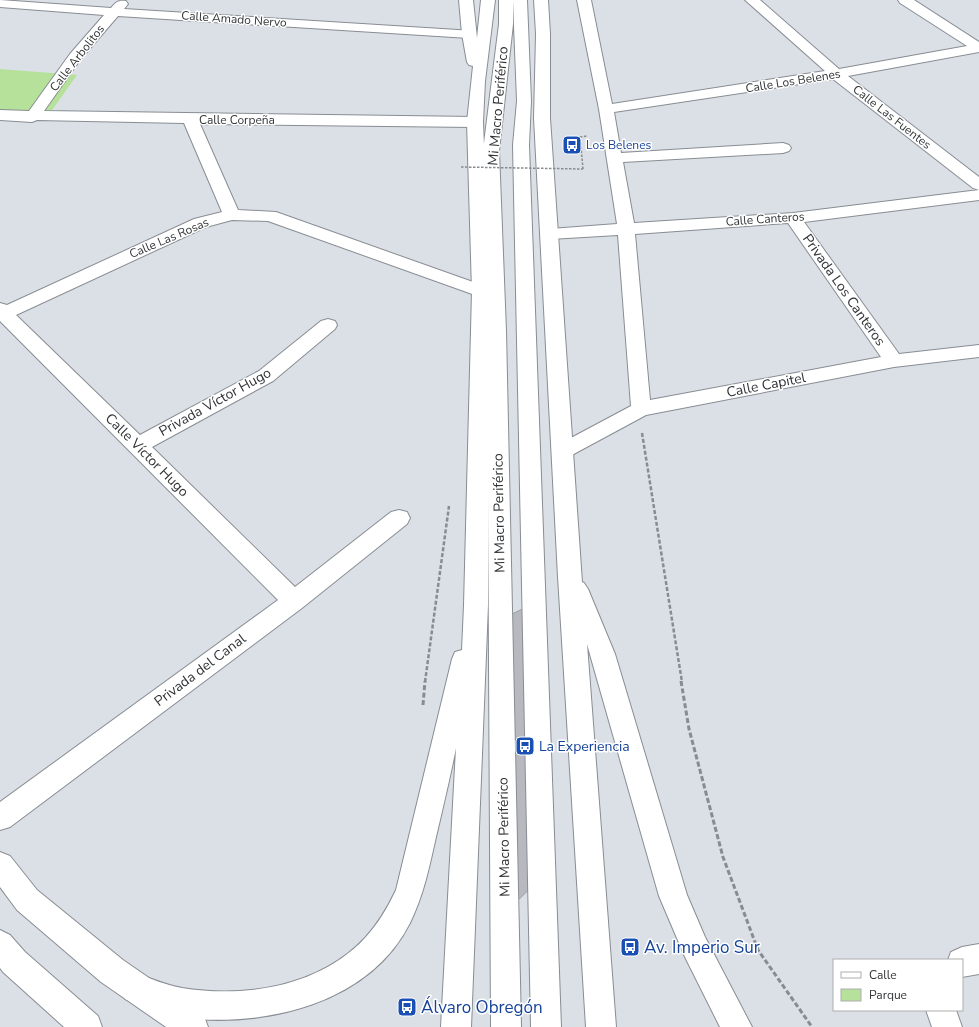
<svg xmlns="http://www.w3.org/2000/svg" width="979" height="1027" font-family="'Nunito Sans',sans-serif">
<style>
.green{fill:#b5e19b}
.building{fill:#b8b8bf;stroke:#a09fa6}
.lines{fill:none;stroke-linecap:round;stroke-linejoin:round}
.minor-casing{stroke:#888d93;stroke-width:2}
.highway-casing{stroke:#888d93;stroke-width:2}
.path-far2{stroke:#888b90;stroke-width:1.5;stroke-dasharray:2.5 1.5;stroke-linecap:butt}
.path-far1{stroke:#888b90;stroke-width:2.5;stroke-dasharray:4 2;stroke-linecap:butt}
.path{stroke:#888b90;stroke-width:3;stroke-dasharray:5 2.5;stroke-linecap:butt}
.minor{fill:#fff;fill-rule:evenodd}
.highway{fill:#fff;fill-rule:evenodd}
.path-bridge{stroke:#888b90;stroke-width:1.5;stroke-dasharray:2.5 1.5;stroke-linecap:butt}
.labels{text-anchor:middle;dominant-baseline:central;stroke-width:3;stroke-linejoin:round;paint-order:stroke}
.far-street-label{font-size:12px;fill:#313336;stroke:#fff}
.far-transit-label{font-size:12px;fill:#164399;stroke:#fff;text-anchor:start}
.street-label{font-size:14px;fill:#313336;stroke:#fff}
.transit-label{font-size:14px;fill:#164399;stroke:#fff;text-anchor:start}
.near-transit-label{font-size:17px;fill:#164399;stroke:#fff;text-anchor:start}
</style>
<rect width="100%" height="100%" fill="#dbe0e7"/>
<path class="green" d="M0,69l77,6 -27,38 -50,-2z"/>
<path class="building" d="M533,604l8,274 -28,27 -1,-291z"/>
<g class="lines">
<g class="minor-casing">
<path id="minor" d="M0,0l111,8c5,-6 7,-8 15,-7l2,3 -4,5 350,22 2,3 -2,3 -5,1 -351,-22 -38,44 -36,51 431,6 5,2 3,3 -3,3 -5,2 -275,-3 38,86 38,2 211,75 -4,-136 16,-127v-24h14v24l-14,127 7,180 15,696h-30l-4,-732 -6,1 -6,-1 -207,-74 -36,-1 -26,7 -190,88 124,120 119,-64 62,-50 7,-2 7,2 2,4 -2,4 -62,52 -121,66 143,140 96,-75 8,-2 8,2 3,6 -3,6 -105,84 -292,219 -10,3v-28l278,-202 -278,-279v-18l7,2 187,-86 28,-7 -38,-89 -147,-3 -5,2 -32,-2v-10l29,1 41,-57 34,-39 -104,-8z
M513,0h14l4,101 -2,44 32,882h-30l-18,-882 4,-44z
M577,0h14l21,104 213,-33 -80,-71h15l79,69 128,-23 -67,-43 -2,-3h16l65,42v10l-131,24 131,101v13l-6,-2 -140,-109 -219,33 7,41 162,-10 6,2 2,3 -2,3 -6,2 -160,9 11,61 159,-10 186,-23v10l-175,22 95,132 80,-9v12l-85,10 -248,48 -76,41 -7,2 -7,-2 -3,-5 3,-5 75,-40 -13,-171 -68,4 -6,-1 -3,-4 3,-4 6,-1 67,-5 -18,-115zM788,223l93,134 -231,43 -15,-166z
M0,852l10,4 27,34 86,70 81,56 4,11h-42l-65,-45 -84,-72 -17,-23z
M0,930l10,5 15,17 73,64 4,11h-38l-61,-55 -3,-4z
M979,944v30l-17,3v-17h-14l3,-8 11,-5z
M926,1010h30l6,17h-30z"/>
</g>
<g class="highway-casing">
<path id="highway" d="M459,0h14l4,38 4,-38h14l-10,81 -2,41 7,169 -2,314 -17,422h-30l15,-279c-6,30 -13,59 -20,89 -7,31 -12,57 -26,86 -41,81 -143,104 -228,95 -19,-3 -38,-12 -57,-19l-4,-11 4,-11 11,-4c15,6 30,12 46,15 63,10 137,-1 183,-50 13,-14 23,-31 31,-48l56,-231 3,-7 7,-2 2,-45 8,-314 -5,-169 6,-56 -4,-1 -2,-3 -5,-28z
M534,0h14l2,34v84l32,464 2,1 4,6 27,65 72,241 18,42 47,90h-32l-35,-70 -26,-61 -72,-252 29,383h-30l-28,-450 -24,-459 2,-84z"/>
</g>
<path class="path-far2" d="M583,169l-3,-32 7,-1"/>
<path class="path-far1" d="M642,433l40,249
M425,682l24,-176"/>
<path class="path" d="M681,681l8,48 34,128 35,93 54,77
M423,705l2,-24"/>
<use href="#minor" class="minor"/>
<use href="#highway" class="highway"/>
<path class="path-bridge" d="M461,167l122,2"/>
</g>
<defs>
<g id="bus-square" transform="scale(1)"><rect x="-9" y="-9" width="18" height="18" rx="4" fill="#1a4fb4" stroke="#fff"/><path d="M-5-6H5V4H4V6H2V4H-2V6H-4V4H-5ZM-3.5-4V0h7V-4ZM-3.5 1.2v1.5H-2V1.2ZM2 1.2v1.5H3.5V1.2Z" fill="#fff"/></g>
</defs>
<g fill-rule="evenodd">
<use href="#bus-square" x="572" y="145"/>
<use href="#bus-square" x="525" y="746"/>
<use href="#bus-square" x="630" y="947"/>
<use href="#bus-square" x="407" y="1007"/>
</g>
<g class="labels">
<g class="far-street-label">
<text transform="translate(234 19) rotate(4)">Calle Amado Nervo</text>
<text transform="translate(77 58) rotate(-52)">Calle Arbolitos</text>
<text transform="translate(793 81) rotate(-9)">Calle Los Belenes</text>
<text transform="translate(892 117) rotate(38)">Calle Las Fuentes</text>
<text x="237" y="120">Calle Corpeña</text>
<text transform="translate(765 219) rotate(-4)">Calle Canteros</text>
<text transform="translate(169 238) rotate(-23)">Calle Las Rosas</text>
</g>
<g class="far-transit-label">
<text x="586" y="145">Los Belenes</text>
</g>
<g class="street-label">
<text transform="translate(498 106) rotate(-85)">Mi Macro Periférico</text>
<text transform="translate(844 290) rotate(55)">Privada Los Canteros</text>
<text transform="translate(766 385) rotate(-11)">Calle Capitel</text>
<text transform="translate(215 402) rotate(-29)">Privada Víctor Hugo</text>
<text transform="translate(147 455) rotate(45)">Calle Víctor Hugo</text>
<text transform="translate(499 513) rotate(-91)">Mi Macro Periférico</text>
<text transform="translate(200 670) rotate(-37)">Privada del Canal</text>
<text transform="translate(504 837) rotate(-91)">Mi Macro Periférico</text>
</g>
<g class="transit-label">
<text x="539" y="746">La Experiencia</text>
</g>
<g class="near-transit-label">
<text x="644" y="947">Av. Imperio Sur</text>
<text x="421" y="1007">Álvaro Obregón</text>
</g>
</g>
<rect x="833" y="959" width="130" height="52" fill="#ffffff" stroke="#adadaf"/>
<rect x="841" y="972" width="20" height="6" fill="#ffffff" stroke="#adadaf"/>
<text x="869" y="979" font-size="12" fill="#313336">Calle</text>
<rect x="841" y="989" width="20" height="12" fill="#b5e19b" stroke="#adadaf"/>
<text x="869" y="999" font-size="12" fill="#313336">Parque</text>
</svg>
